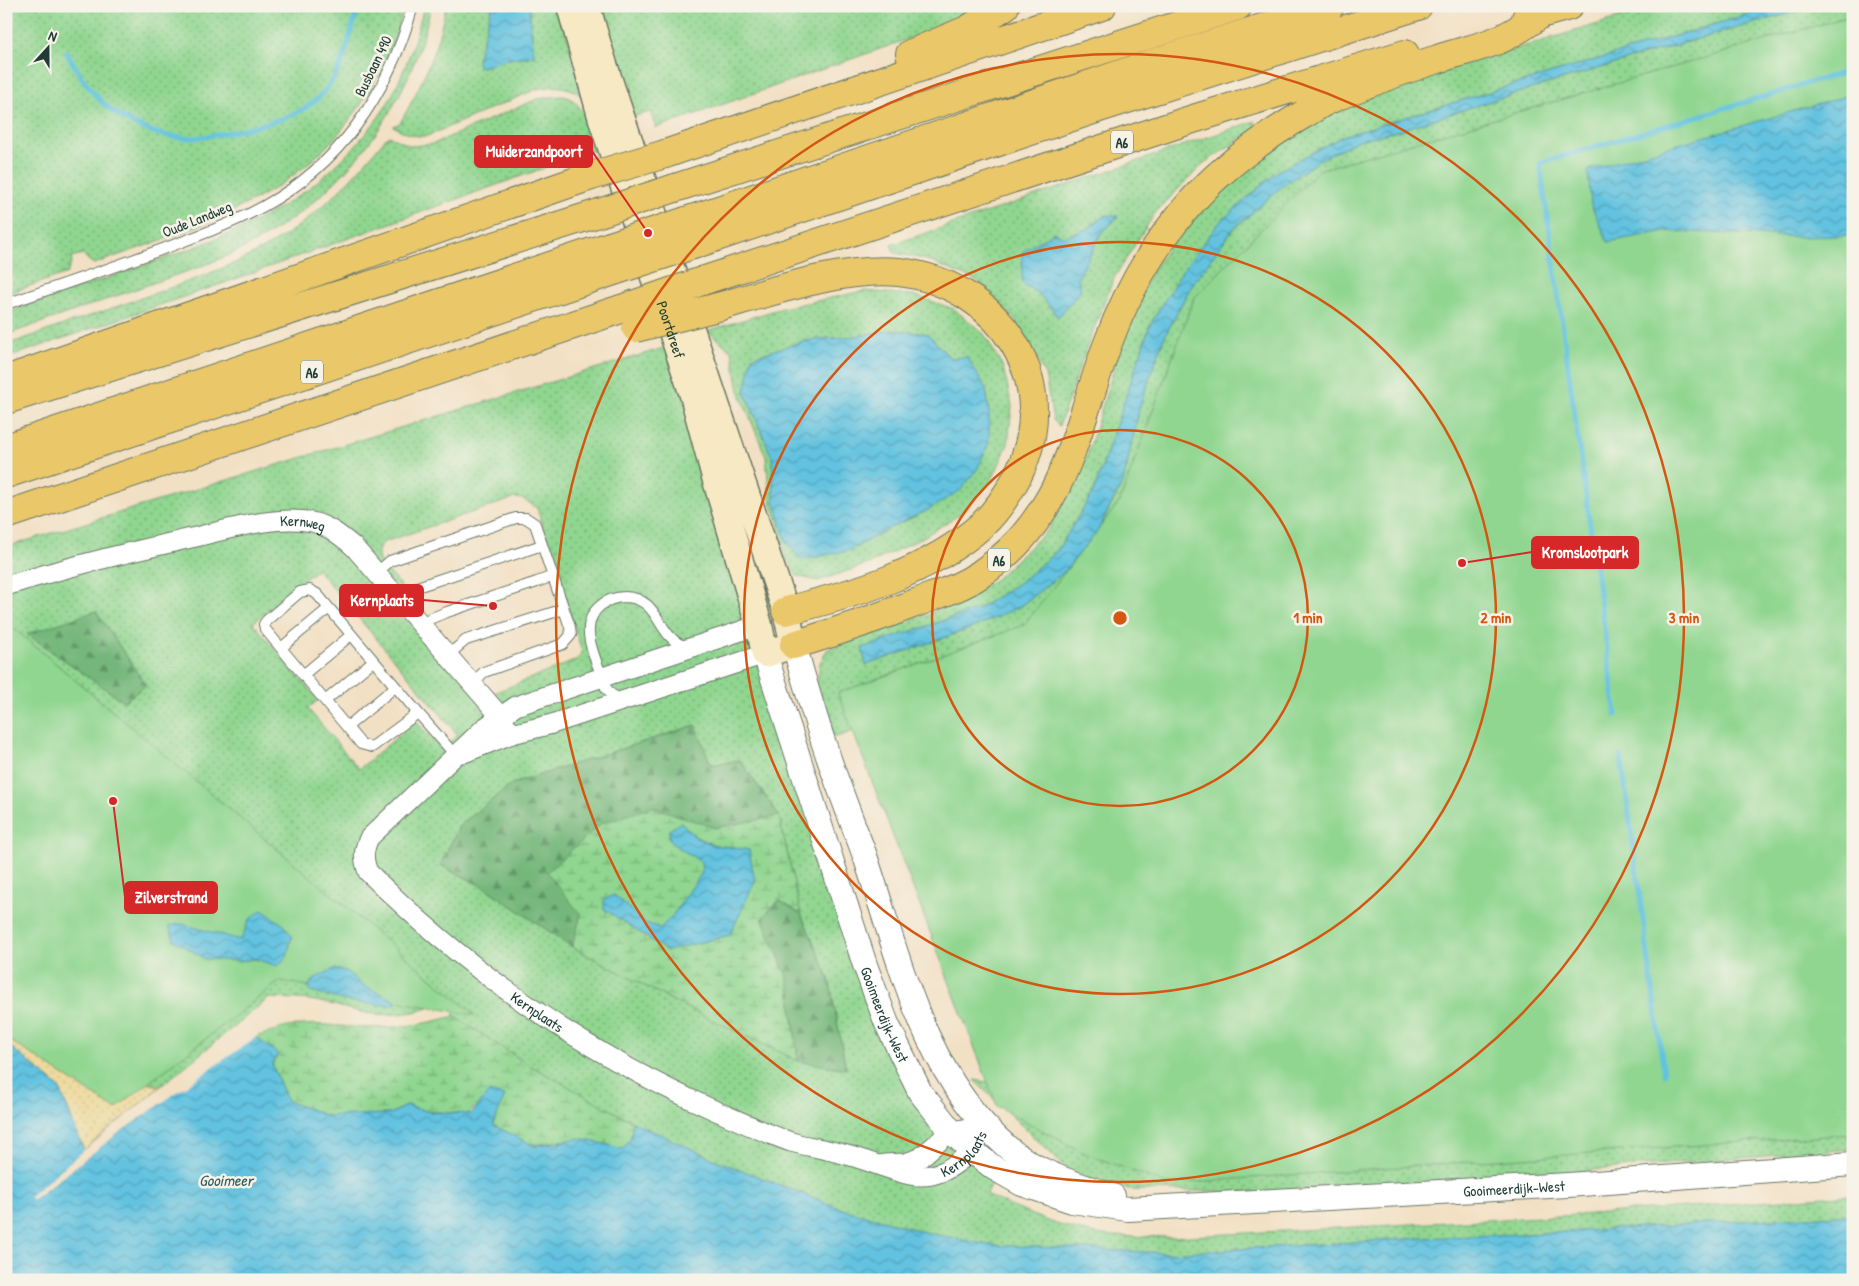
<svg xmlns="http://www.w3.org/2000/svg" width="1859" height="1286" font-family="'Patrick Hand',sans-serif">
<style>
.grass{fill:url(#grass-dots);stroke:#588a62;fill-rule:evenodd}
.forest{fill:url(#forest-firs);stroke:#4a7a57}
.wetland{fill:url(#wetland-marsh);stroke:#588a62;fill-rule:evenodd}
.sand{fill:url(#sand-dots);stroke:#868c69}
.park{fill:#90d690;stroke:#588a62}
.water{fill:url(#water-waves);stroke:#40808a}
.pier{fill:#f2e0c4}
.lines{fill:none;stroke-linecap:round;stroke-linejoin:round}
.stream{stroke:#62c2e0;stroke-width:5}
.service-casing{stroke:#697666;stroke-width:12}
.minor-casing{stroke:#697666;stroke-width:21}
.tertiary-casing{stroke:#697666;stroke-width:26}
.secondary-casing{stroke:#697666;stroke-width:29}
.motorway-casing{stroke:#697666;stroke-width:30}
.service{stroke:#fff;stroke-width:10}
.minor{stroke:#fff;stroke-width:19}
.tertiary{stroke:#fff;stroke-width:24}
.secondary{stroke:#f7e9c3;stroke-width:26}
.motorway{stroke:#eac769;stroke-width:28}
.motorway-bridge-casing{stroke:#697666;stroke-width:30;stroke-linecap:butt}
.motorway-bridge{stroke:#eac769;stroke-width:28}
.ring{fill:none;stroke:#d45610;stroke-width:2.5}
.labels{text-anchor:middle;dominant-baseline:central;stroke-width:5;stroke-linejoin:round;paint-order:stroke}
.shield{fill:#f7f3e8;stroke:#60746a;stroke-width:1}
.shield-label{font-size:14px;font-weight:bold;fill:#1f3d34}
.street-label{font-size:15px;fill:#1f3d34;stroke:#f7f3e8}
.water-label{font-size:16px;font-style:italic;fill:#305e5f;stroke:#f7f3e8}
.centre{fill:#d45610;stroke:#f7f3e8;stroke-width:2.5}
.ring-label{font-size:15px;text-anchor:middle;font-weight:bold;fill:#d45610;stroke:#f7f3e8;stroke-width:5;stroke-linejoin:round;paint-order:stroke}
.leader{fill:none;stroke:#d62828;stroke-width:2}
.callout-dot{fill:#d62828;stroke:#f7f3e8;stroke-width:2}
.callout{fill:#d62828;stroke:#d62828;stroke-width:2}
.callout-label{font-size:16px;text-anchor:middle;font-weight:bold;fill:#fff}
</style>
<defs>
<pattern id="grass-dots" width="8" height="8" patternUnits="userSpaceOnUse" patternTransform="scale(1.25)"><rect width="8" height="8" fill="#90d690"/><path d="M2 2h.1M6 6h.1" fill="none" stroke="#75af76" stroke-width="1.8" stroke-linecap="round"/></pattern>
<pattern id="forest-firs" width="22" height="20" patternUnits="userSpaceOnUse" patternTransform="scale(1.25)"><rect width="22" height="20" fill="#74b77a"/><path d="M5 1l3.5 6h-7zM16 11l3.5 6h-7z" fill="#5f9665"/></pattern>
<pattern id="wetland-marsh" width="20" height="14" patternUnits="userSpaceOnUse" patternTransform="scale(1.25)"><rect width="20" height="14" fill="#90d690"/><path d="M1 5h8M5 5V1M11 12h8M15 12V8" fill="none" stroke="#75af76"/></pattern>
<pattern id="sand-dots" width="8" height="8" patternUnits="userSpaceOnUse" patternTransform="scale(1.25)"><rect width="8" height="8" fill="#eeda9e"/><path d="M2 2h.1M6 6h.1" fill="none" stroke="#ccbc89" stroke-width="1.8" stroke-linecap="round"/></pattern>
<pattern id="water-waves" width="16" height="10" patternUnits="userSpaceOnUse" patternTransform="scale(1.25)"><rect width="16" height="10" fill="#62c2e0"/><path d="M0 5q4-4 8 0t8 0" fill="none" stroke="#509fb6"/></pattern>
</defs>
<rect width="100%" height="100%" fill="#f7f3e8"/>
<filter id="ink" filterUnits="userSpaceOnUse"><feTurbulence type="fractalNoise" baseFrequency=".02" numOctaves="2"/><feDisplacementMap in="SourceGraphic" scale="10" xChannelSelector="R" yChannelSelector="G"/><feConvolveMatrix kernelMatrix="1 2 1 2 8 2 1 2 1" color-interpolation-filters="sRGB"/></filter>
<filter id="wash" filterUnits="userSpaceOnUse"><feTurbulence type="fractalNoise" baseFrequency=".0096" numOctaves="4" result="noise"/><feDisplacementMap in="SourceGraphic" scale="20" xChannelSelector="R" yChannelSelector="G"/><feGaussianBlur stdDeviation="1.12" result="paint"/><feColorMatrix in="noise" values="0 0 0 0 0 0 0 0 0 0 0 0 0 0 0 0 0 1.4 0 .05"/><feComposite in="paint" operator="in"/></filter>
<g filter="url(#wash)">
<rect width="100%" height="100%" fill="#f2e0c4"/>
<path class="grass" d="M6,6h398c-19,82 -74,154 -148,193 -51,28 -107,45 -162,65l-6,-4 -5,-6 -12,3 1,5 -5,11 -61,21z
M424,6h7c-21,101 -86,186 -176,236 -32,18 -67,29 -102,41 -49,17 -98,35 -147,52v-22c46,-16 91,-31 136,-47 83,-29 151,-52 212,-119 13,-15 27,-31 36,-48 16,-29 26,-61 34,-93z
M446,6h46l-15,55 5,6 25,-8 27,-3 -5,-50h31l22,90c-14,-11 -28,-11 -45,-7l-110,47c-14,1 -22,-3 -34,-10l7,-3c21,-36 38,-75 46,-117z
M597,6h383l-49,25 -275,97 -6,-16 -18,5z
M1658,6h117l-432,130 -65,35 -59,52 -37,49 -32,53 -56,166 -37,60 -38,32 -41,26 -116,39 4,17 106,-37 47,-21 45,-35 33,-40 26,-50 17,-76 23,-66 27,-52 42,-58 48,-42 39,-28 40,-20 38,-9 100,-32 197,-59 122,-34h37v40l-745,550 -181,106 -84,33 -9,2 -17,-52 3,-22 7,-13 22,-9 78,-26 35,-16 34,-20 53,-50 38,-73 35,-114 29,-70 44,-62 65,-56 76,-45 79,-30z
M560,96c24,-1 29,37 34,54l-367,132 -221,76v-13c49,-17 98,-34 147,-51 45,-16 91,-31 131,-58 40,-26 71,-60 101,-97l4,-3 22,10 22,-2 104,-45z
M1255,121l2,7 -53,35 -49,50 -41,65 -25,63 -30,85 -6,-6 -8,-45 -30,-55 -38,-39 -53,-22 -29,-6 -4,-8zM1106,215l12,2 -17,17 -23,44 3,12 -23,26 -19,-22 25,-57 23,-8z
M864,291l49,4 41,14 30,25 19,33 9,39 -4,38 -16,36 -30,33 -42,26 -49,24 -53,18 -21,-5 -12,-20 -8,-36 -7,-20 -4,-43 -27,-66 -7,-40 -25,-20 75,-23zM892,330l36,4 22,24 -22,152 -38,18 -116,-27 -2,-44 -27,-65 7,-35 52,-16 52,-5z
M667,347l234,719 93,109 -8,20c40,18 84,38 128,41 19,1 39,0 58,1l405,-22 276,-20v19l-303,19 -125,5 -256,15 -181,-8 -60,-12 -86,-24 -124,-48 -85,-39 -65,-34 -39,-23 -75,-49v-18c-31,15 -63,21 -98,13 -13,-3 -27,-8 -41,-10 -15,-3 -31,-2 -46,-3l-108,88 -37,-7 -118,-217v-315zM515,498l8,1 14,9 45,144 -5,8 -86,34 -112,-134c-2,-8 -1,-13 5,-18zM317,569l141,166 -17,14 -25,-28 -57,48 -51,-60 10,-9 -65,-77zM695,725l16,40 29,-5 39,56 22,98 28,64 17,90 -48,-7 -117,-56 -109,-58 -88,-60 -43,-22 19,-40 52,-41z
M974,1080l57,8 822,27v34l-296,24 -300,19 -127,-2 -59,-17z"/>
<path class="forest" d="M96,611l50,74 -22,17 -97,-68z
M696,725l15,40 29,-5 39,56 -64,12 -62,-21 -72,108 -9,32 -88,-60 -44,-22 20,-40 52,-41z
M779,900l22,14 28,64 17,91 -48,-8 -10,-82 -26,-61z"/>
<path class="wetland" d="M653,807l62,21 64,-12 22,98 -22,-14 -17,18 26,61 10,82 -117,-56 -109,-58 9,-32 -34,-43 55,-49zM681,822l15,15 19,8 34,5 -82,101 -53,-56 31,28 15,5 10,-8 32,-47v-11l-32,-20z
M454,1016l75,49 104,57 -2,15 -8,12 -47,-10 -44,6 -40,-20 -4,-31 -20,20 -42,-3 -18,-6 -18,9 -63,2 -40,-15 -15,-37 6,-10 -23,-17c11,-3 22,-8 33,-10 22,-5 44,-1 66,0 34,2 68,-1 100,-11z"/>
<path class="sand" d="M6,862l118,217 37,7 -77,64 -25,-63 -53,-44z"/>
<path class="park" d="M1853,15v1119l-686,50 -83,-31 -87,-47 -159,-413 186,-68 96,-124 74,-203 125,-128z
M6,622l469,393 -195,-34 -165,128 -109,-71z"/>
<path class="water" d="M492,6h37l5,50 -27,3 -25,8 -4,-1 -1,-5z
M1775,6h41l-122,34 -197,59 -100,32 -38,9 -40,20 -39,28 -48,42 -42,58 -27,52 -23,66 -17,76 -26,50 -33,40 -45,35 -47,21 -106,37 -4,-17 116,-39 41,-26 38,-32 37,-60 56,-166 32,-54 37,-48 59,-52 65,-35z
M1853,94v139l-12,3 -38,1 -137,-6 -58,11 -17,-37 -3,-35z
M1106,215l12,1 -17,18 -23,44 3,12 -23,27 -19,-23 -17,-11v-31l32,-20 10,5 23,-8z
M892,330l36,4 22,24 17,-1 19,32 3,22v31l-11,26 -17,22 -33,20 -38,18 -39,22 -50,10 -14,-17 -13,-42 -2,-44 -27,-65 7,-35 52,-16 52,-5z
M681,822l15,16 19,7 34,5 6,31 -25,54 -63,16 -63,-42v-9l10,-5 31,28 15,5 10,-9 32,-46 -1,-11 -31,-20 -1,-12z
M262,910l22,15 8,11 -5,20 -9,10 -23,-7 -16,2 -34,-2 -31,-19 -5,-14 12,-2 60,16 8,-20z
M334,969l12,2 16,14 32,15 2,5c-29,1 -58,-5 -85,-13l-2,-8 10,-8z
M255,1037l23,17 -6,10 15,37 40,15 63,-2 18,-9 21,7 42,2 18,-22 16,4 -12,29 42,21 44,-8 44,11 8,-12 2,-15 85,39 124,48 86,24 60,12 181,8 256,-15 125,-5 303,-19v66h-1847v-237l53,44 25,63 -55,47 6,1 85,-66z"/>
<path class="pier" d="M253,1035l5,1 -138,96 -85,66 -3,1 -3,-2 57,-49 -1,3 -52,45 86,-66z"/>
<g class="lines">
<path class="stream" d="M66,52c8,12 15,26 25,38 20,27 61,47 95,48 19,1 48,-7 67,-11 30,-8 59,-15 77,-43 15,-21 21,-53 28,-78
M1616,715l-76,-552 313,-93
M1621,756l43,318"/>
</g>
</g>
<g filter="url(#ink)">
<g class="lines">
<g class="service-casing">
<path id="service" d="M6,304c53,-18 105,-36 157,-55 34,-13 69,-25 101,-43 78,-43 125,-115 149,-200
M381,578l1,-10 8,-7 126,-43h10l9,6 35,103 1,8 -8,9 -79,28c-5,4 -9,9 -7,17
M310,590l7,4 101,119 -46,34 -11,-3 -96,-115 -1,-5 3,-4 33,-28z
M399,600l18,-13 125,-42
M419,623l28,-11 90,-30 16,-6
M281,648l48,-40
M447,656l19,-16 98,-31
M303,675l48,-40
M325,701l48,-40
M623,702l-12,-8 -5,-6c-7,-24 -31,-61 -6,-82 7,-6 16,-9 25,-9 37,1 31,43 63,50
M418,713l38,43
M347,727l48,-40"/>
</g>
<g class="minor-casing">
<g id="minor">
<path id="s1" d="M6,586c60,-19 120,-33 181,-47 36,-8 89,-25 125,-17 17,4 29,14 42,25l146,169 12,18"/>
<path id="s2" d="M759,625l-243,81 -32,22 -115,110c-6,13 -6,21 -1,34 100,99 217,181 346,238 25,11 51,23 77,32 14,4 30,6 44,10 14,3 29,8 43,13 24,8 40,17 66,6 9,-4 17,-11 25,-17l3,-3 13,-25"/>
<path d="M464,753l48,-19 40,-10 213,-70"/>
<path d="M884,1164l21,-1 15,-5 31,-27 34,-5"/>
</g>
</g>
<g class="tertiary-casing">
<g id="tertiary">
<path d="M794,645c10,35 20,70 32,105 12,36 26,71 39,106 34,101 58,218 142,291 30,26 69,37 106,49"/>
<path id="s3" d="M765,654l100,311 22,59 33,68 31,39 21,20 22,17 28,16 50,17 56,8 440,-24 285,-21"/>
</g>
</g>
<g class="secondary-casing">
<g id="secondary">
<path id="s4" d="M570,6l33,117 90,272 22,82 44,148 6,29 29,-9 -8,-34c-48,-140 -95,-280 -140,-421 -20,-61 -43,-121 -59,-184"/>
</g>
</g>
<g class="motorway-casing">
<path id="motorway" d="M1526,18l43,-12
M910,54l57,-24 38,-24
M665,154l437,-148
M675,188l563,-182
M686,221l464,-157 180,-58
M693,245l406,-137 319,-102
M705,280l488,-161 212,-65
M714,308c53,-15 131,-42 185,-36 101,12 166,110 118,205 -9,17 -21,35 -35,48 -54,48 -129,69 -196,86
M6,380l582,-203
M6,400l593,-187
M6,448l604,-202
M6,474l611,-204
M6,515l624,-209
M794,645c42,-13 83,-27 124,-43 21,-8 42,-14 61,-27 87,-58 95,-142 129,-232 20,-54 49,-104 88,-146 31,-34 69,-60 108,-83 9,-5 17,-11 27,-15 35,-15 71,-29 107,-40 20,-7 41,-11 60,-19 16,-6 31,-18 45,-27"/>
</g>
<use href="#service" class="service"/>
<use href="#minor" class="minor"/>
<use href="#tertiary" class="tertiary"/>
<use href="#secondary" class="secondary"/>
<use href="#motorway" class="motorway"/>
<g class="motorway-bridge-casing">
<path id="motorway-bridge" d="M588,177l77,-23
M599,213l76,-25
M610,246l76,-25
M617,270l76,-25
M630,306l75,-26
M636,328l78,-20"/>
</g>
<use href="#motorway-bridge" class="motorway-bridge"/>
</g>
</g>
<g class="ring">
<circle cx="1120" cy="618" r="188"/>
<circle cx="1120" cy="618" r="376"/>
<circle cx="1120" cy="618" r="564"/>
</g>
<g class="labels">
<g class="shield">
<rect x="1111" y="130.5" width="22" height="23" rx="4"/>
<rect x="301" y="360.5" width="22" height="23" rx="4"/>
<rect x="988" y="548.5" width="22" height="23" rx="4"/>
</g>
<g class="shield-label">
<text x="1122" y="142">A6</text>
<text x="312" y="372">A6</text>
<text x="999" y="560">A6</text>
</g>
<g class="street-label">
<text transform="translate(373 66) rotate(-64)">Busbaan 490</text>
<text transform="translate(197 219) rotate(-22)">Oude Landweg</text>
<text stroke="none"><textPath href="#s4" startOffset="339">Poortdreef</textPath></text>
<text stroke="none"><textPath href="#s1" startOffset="305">Kernweg</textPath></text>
<text stroke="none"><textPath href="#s2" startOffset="709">Kernplaats</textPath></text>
<text stroke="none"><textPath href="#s3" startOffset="380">Gooimeerdijk-West</textPath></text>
<text stroke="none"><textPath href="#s2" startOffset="1180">Kernplaats</textPath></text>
<text stroke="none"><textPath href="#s3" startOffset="1100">Gooimeerdijk-West</textPath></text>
</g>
<g class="water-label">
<text x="226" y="1180">Gooimeer</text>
</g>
</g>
<circle cx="1120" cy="618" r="8" class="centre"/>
<g class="ring-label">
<text x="1308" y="623">1 min</text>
<text x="1496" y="623">2 min</text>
<text x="1684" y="623">3 min</text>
</g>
<path class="leader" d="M648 233L592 151M1462 563L1532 552M493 606L423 600M113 801L125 897"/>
<g class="callout-dot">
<circle cx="648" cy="233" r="5"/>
<circle cx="1462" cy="563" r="5"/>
<circle cx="493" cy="606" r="5"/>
<circle cx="113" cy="801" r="5"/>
</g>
<g class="callout">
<rect x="475" y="136" width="117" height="31" rx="5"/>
<rect x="1532" y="537" width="106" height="31" rx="5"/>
<rect x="340" y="585" width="83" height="31" rx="5"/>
<rect x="125" y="882" width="92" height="31" rx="5"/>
</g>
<g class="callout-label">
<text x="534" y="157">Muiderzandpoort</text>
<text x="1585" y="558">Kromslootpark</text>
<text x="382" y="606">Kernplaats</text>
<text x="171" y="903">Zilverstrand</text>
</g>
<rect width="1859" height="1286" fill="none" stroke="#f7f3e8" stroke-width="25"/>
<g transform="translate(48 48) rotate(21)" stroke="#f7f3e8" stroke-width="4" paint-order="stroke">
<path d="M0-4L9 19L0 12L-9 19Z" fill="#1f3d34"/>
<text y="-8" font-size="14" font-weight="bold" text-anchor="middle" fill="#1f3d34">N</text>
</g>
</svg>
